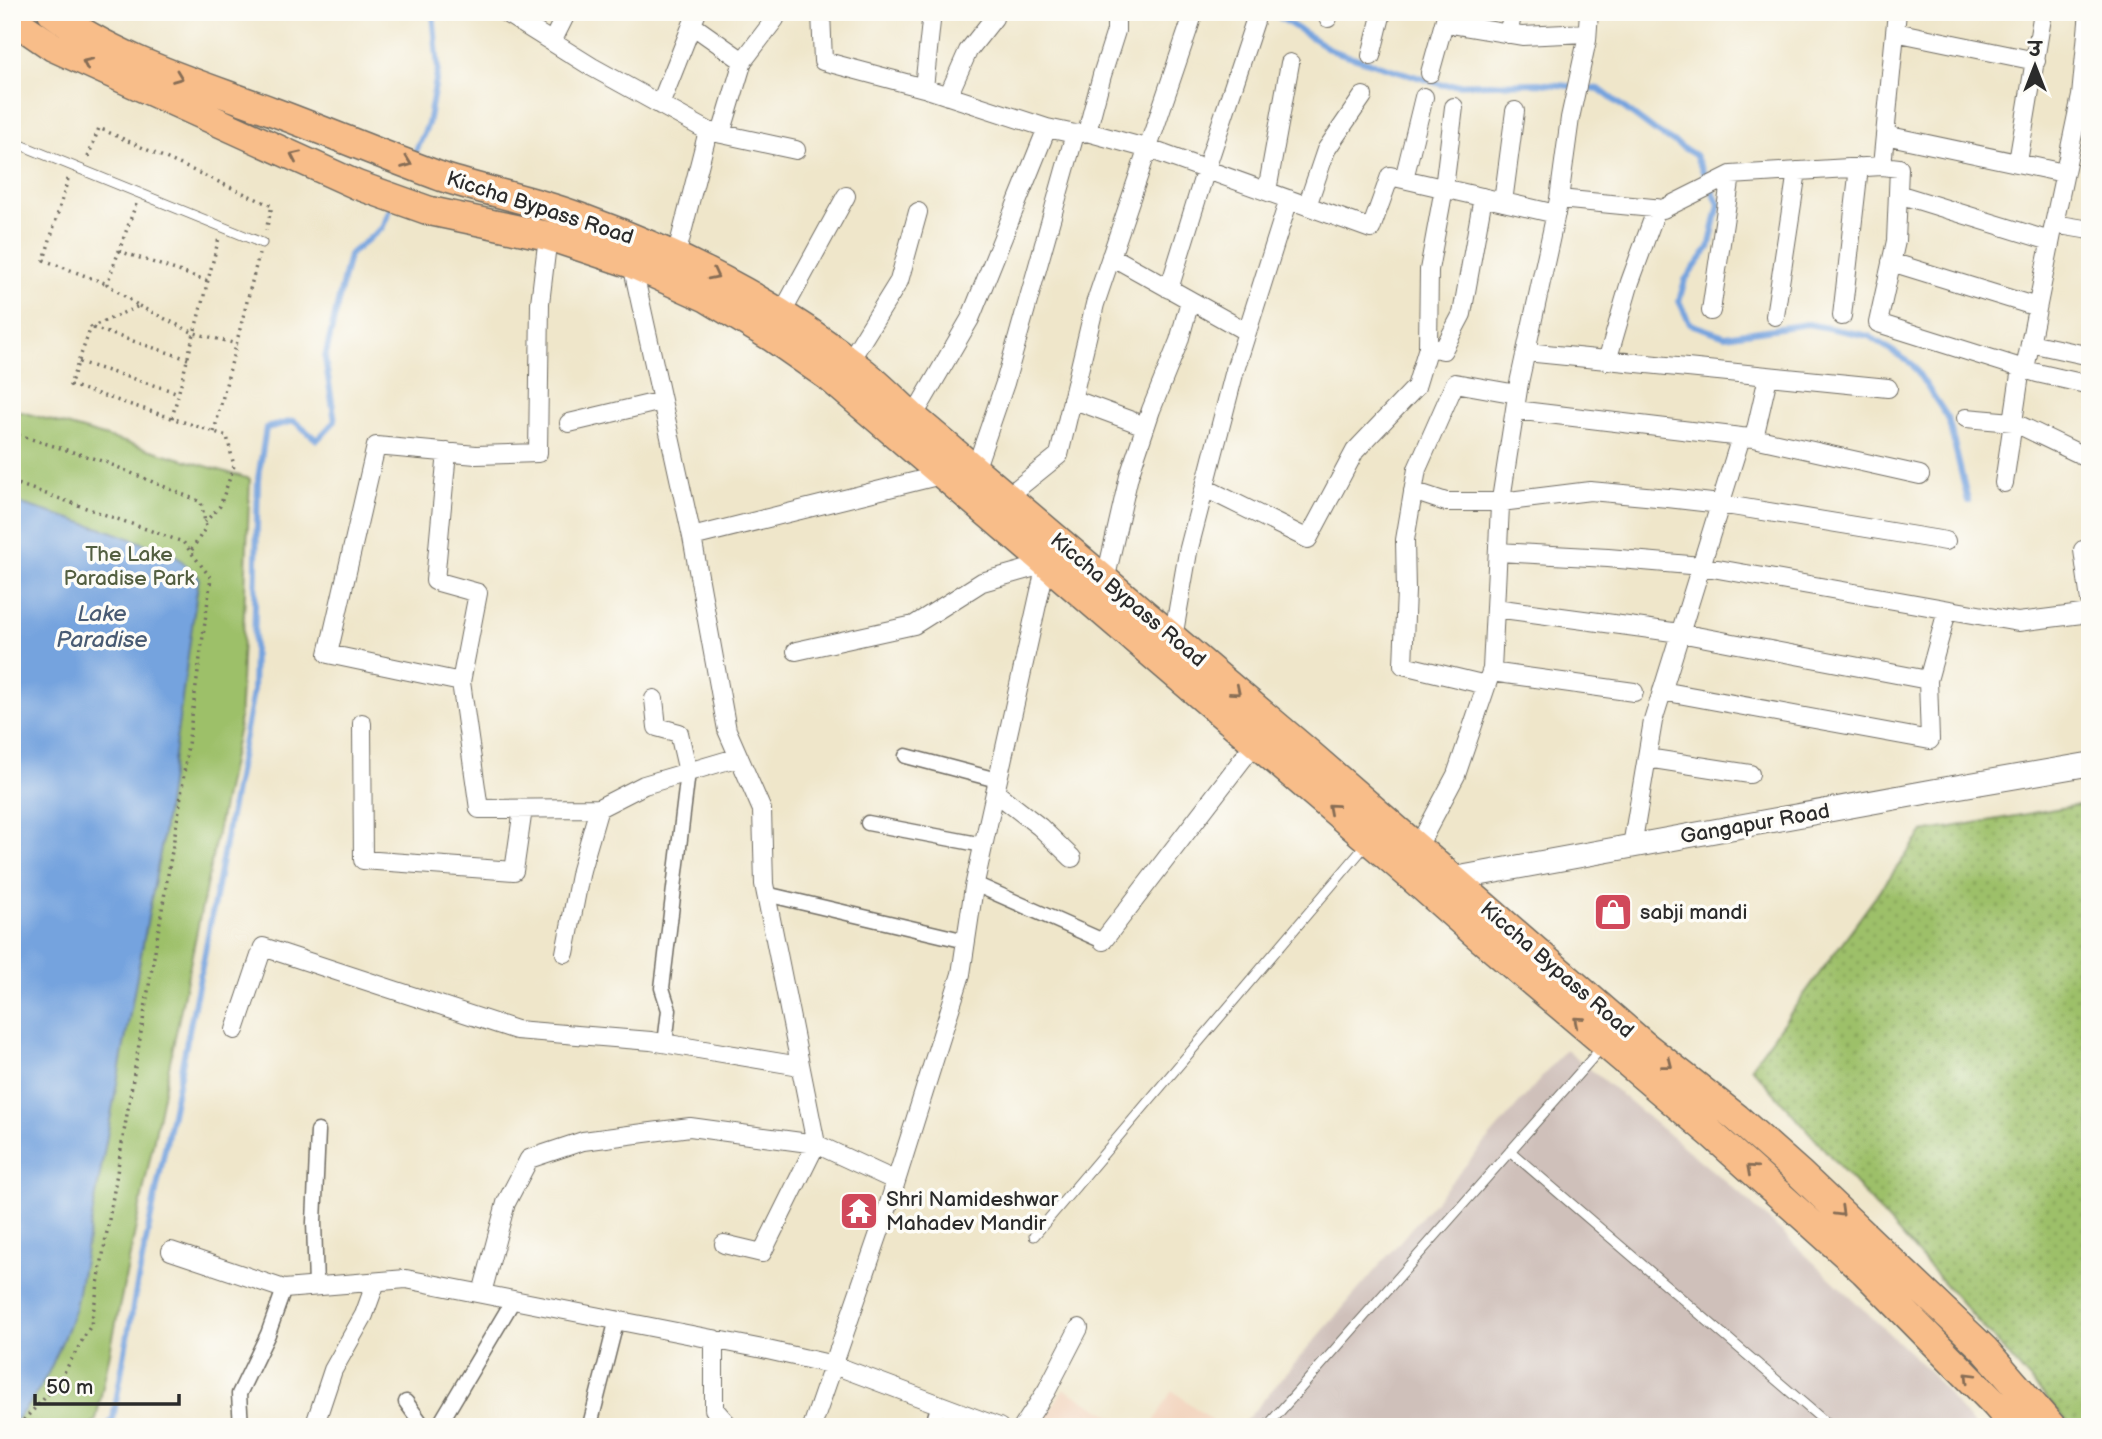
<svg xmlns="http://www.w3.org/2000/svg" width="2102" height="1439" font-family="'Balsamiq Sans','Playpen Sans Deva',sans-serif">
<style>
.built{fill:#f2d4be}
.industrial{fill:#cfc0ba}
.grass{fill:url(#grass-dots);stroke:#64764a;stroke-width:2}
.green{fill:#9dc069;stroke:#64764a;stroke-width:2}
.water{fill:#75a3de;stroke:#506784;stroke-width:2}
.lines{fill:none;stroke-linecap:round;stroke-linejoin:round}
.stream{stroke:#75a3de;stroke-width:6}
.building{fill:#e2b288}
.service-casing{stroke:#706c63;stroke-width:11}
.pedestrian-casing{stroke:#706c63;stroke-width:17}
.minor-casing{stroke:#706c63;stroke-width:20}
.tertiary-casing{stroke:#706c63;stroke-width:25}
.primary-casing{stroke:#706c63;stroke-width:31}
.path{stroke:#706c63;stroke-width:3.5;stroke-dasharray:2 5;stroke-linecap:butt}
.service{stroke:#fff;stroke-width:9}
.pedestrian{stroke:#fff;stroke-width:14}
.minor{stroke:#fff;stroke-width:18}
.tertiary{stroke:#fff;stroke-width:23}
.primary{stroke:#f8bd89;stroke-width:28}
.oneway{stroke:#876d55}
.labels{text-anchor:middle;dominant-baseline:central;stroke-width:7;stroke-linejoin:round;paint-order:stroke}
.street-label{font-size:21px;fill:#2b2b2b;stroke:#fdfcf7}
.park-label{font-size:21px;fill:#535f41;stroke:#fdfcf7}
.poi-label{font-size:21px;fill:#2b2b2b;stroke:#fdfcf7;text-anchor:start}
.water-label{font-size:23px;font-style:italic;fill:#495b73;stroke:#fdfcf7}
</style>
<defs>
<pattern id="grass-dots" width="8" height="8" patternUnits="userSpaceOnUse" patternTransform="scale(1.75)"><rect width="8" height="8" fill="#9dc069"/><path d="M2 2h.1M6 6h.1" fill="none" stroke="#809c57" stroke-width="1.8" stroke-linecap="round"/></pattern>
</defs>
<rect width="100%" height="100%" fill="#fdfcf7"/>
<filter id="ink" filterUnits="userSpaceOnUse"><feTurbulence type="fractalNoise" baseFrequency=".0143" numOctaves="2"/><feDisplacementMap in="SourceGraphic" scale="14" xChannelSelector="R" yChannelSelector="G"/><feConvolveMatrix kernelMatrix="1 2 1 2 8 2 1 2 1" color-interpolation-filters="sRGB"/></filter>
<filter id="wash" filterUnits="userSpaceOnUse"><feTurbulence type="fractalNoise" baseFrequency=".00686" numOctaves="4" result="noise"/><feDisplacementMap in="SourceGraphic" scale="28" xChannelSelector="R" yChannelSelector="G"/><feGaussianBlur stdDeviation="1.57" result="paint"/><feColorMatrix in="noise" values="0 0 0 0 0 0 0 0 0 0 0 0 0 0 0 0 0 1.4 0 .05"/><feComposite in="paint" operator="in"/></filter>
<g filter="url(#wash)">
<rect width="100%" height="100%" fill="#efe6ca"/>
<path class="built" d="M1064,1389l68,38h-93z
M1172,1390l48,37h-69z"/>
<path class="industrial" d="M1566,1049l177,147 186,175 46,56h-735z"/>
<path class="grass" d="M2090,803v624h-18l-321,-360 172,-235z"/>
<path class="green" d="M12,409l238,70 -11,248 -143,693 -6,7h-78z"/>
<path class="water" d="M12,501l101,31 62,23 24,22 -38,271 -86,460c-16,42 -30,83 -63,116z"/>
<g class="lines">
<path class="stream" d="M1271,12l62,39 110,34 95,-2 61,6 56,42 40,24 24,49 -10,44 -24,32 -6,21 11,23 35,12 83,-12 61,12 43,28 36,54 20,83
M412,160l16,-36 10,-55 -5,-57
M107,1427l6,-8 22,-124 69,-338 49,-265 5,-213 8,-51 28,-7 23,19 18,-19 -10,-63 24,-103 33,-27 10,-23"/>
</g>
<g id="blocks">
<path class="building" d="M851,1197l22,8 -7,20 -21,-7z"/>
</g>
</g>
<g filter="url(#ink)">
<use href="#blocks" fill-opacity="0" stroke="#706c63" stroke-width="2"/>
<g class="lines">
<g class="service-casing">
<path id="service" d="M12,140l4,3 246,100
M1510,1151l321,276
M1034,1236l332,-391
M1270,1427l-2,-2 336,-380"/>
</g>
<g class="pedestrian-casing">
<path id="pedestrian" d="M906,756l91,24
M868,823l115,22
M975,884l128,57
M766,894l200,47
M665,1044l4,-34 -7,-22 26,-216
M316,1286l-2,-64 4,-91
M406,1402l18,25
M591,1421l26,-102
M241,1427l-2,-33 29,-60 16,-45
M438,1427l76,-128
M932,1427l7,-23"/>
</g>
<g class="minor-casing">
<path id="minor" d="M504,12l88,55 116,64 88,19
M821,12l2,49 101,27 123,40 28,6 12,-2 62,17 222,80 19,-53 166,38
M1328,18l1,-6
M1445,23l77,13 65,-3
M692,25l51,36
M1895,32l141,29
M1508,34l5,-22
M552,42l15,-30
M1371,56l11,-44
M1430,73l17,-61
M924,88l8,-76
M948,96l20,-45 26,-33 1,-6
M660,105l37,-93
M1087,132l15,-57 14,-44v-19
M721,134l22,-73 32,-42 2,-7
M1885,135l179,38
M2018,162l25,-150
M1882,166l15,-154
M1404,179l20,-82
M1267,191l23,-128
M1898,194l152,47
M1559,199l104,10 68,-34 151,-9 17,2 -3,73 -18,82 159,50 53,12
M1503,202l12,-91
M1307,206l19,-56 37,-54
M2054,224l27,-128 8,-84
M548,236l-8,67 -2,150 -62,2 -100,-9 -48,208 133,28 18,127 120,-1 45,-23 95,-28
M676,256l32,-125
M1111,256l136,76
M1891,262l146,45
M632,264l60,273 35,193 35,80 2,74 52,260 80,37
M1169,289l37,-120 49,-148
M1711,311l20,-136
M782,313l64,-117
M1775,316l22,-145
M1842,316l17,-149
M2030,343l60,13
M1428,347l15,3 19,-36 21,-117
M1526,352l362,36
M1607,361l23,-79 27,-74
M849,362l50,-81 19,-69
M2025,369l29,-145 36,6
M1072,399l73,27
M1515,410l226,27
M913,417l57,-98 77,-191
M1966,418l47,4 77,37
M569,423l93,-22
M1754,438l166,37
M447,452l-12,129 43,12 -17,89
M975,470l30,-87 70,-249
M2004,483l17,-115
M1205,488l103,51 47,-88 61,-64 12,-40 1,-77 15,-82 10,-81
M1413,491l33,11h55l89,-11 78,7 52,6 226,37
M1007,497l52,-42 36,-151 99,-292
M692,537l249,-62
M2083,550l7,51
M1498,552l110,6 93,8 317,56 72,-9
M1105,581l24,-105 22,-66 28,-69 11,-40
M1495,608l185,25 248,47
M1173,638l15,-86 47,-182 54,-171
M796,651l118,-26 68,-43 64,-18 -72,323 -13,87 -75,239 -74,214
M1491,672l143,20
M1486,685l-83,-20 3,-74 -1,-51 12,-71 38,-86 62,11
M1662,691l268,49 -2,-60 19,-69
M654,699l3,28 22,6 9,39
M362,723l1,137 151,11 9,-62
M1647,758l103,16
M995,792l45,35 32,31
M1632,846l21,-125 88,-284 13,1 14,-61
M1413,856l43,-81 36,-106 8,-163 19,-123 40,-184 11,-81 17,-78 2,-28
M1103,941l152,-198
M565,953l16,-83 18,-62
M235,1030l28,-83 253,83 135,11 149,25
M171,1251l113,38 122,-10 357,70 71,16 165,62
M482,1293l24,-90 23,-44 54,-18 107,-14 126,17 -54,109 -38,-9
M714,1339v70l16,18
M314,1427l19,-57 31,-55 12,-33
M1023,1427l24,-37 32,-62"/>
</g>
<g class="tertiary-casing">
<path id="tertiary" d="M1441,881l492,-90 157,-27"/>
</g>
<g class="primary-casing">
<path id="primary" d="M52,12c64,48 148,72 222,100 56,21 111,44 168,65 45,15 93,23 137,40 102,37 199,86 283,154 18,14 34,31 51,46l392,333 339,295 93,73 62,55 186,177 67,77
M12,19l41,28 304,138 73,26 118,25 84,28 75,34 66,40 56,39 570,489 78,69 237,201 150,135 131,133 20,23"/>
</g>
<path class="path" d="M88,157l11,-29 173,78 -6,24
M68,179l-24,81 63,24
M136,204l-29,80 32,22 -48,21 -21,58 157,51 7,30 -14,40 -15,16
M119,251l89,30
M139,306l55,27 43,11
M93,328l95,31
M79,362l100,31
M172,418l47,-180
M214,432l45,-178
M12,433l93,29 96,40 5,25 -15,24
M12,482l171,60 28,36 -32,232 -88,515 -34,60 -40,42"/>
<use href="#service" class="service"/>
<use href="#pedestrian" class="pedestrian"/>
<use href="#minor" class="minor"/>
<use href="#tertiary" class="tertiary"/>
<use href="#primary" class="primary"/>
</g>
<defs><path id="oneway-chevron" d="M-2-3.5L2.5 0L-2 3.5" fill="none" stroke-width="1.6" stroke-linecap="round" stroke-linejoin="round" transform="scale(1.75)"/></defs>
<g class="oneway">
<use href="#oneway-chevron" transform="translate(87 63) rotate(-156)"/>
<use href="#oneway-chevron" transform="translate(178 77) rotate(21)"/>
<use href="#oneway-chevron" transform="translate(295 156) rotate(-155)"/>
<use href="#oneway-chevron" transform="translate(407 163) rotate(21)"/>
<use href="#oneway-chevron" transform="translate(714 275) rotate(27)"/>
<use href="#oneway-chevron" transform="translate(1236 691) rotate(40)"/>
<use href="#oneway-chevron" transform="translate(1332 808) rotate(-139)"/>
<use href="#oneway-chevron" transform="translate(1578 1021) rotate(-140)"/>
<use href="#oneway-chevron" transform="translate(1668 1064) rotate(38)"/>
<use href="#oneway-chevron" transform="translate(1751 1169) rotate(-138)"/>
<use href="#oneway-chevron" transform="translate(1840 1212) rotate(44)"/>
<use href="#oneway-chevron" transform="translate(1969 1377) rotate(-135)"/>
</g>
</g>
<defs>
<g id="shop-square" transform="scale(2.0125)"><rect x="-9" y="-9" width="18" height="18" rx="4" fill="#d1495b" stroke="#fdfcf7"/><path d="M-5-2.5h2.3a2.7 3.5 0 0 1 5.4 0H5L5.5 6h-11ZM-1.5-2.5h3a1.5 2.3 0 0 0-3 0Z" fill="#fff"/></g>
<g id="temple-square" transform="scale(2.0125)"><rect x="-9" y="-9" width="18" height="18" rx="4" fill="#d1495b" stroke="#fdfcf7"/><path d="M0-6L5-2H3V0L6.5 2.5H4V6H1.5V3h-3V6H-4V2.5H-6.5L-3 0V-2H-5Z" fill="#fff"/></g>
</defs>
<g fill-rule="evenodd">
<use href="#shop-square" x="1613" y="912"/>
<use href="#temple-square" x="859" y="1211"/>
</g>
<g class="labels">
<g class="street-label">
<text transform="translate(540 208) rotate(18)">Kiccha Bypass Road</text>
<text transform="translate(1128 600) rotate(40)">Kiccha Bypass Road</text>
<text transform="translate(1755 824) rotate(-10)">Gangapur Road</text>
<text transform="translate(1557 970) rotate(41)">Kiccha Bypass Road</text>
</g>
<g class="park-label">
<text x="129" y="554">The Lake<tspan x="129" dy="24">Paradise Park</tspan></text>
</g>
<g class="poi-label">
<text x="1640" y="912">sabji mandi</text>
<text x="886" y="1199">Shri Namideshwar<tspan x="886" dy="24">Mahadev Mandir</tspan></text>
</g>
<g class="water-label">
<text x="102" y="614">Lake<tspan x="102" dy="26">Paradise</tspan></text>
</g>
</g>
<rect width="2102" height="1439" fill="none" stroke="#fdfcf7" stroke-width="42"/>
<g transform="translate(2035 66)" stroke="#fdfcf7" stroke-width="5" paint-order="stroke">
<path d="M0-5L12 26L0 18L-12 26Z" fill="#2b2b2b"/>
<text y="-10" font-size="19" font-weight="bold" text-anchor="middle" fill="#2b2b2b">उ</text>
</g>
<path d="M35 1394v10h144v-10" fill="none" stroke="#2b2b2b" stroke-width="3.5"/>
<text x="46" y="1394" font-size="21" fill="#2b2b2b" stroke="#fdfcf7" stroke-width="5" paint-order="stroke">50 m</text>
</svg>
